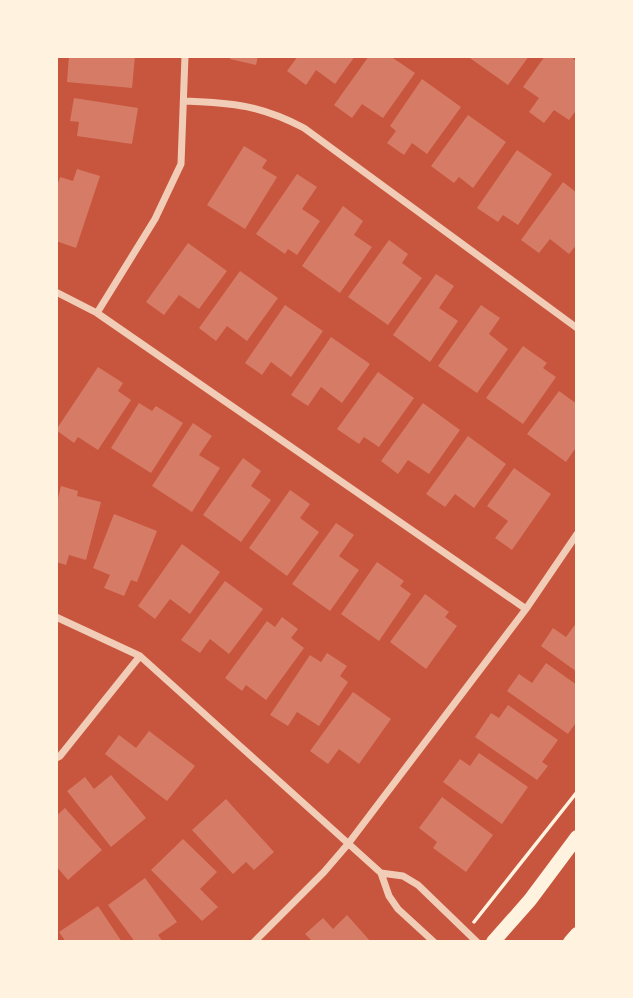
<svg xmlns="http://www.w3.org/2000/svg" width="633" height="998" font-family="'PT Sans',sans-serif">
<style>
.building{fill:#d67c66}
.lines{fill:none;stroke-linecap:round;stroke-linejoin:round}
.path{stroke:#fff3e0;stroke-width:3.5}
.minor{stroke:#f1ccb7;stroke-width:7}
.secondary{stroke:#fff3e0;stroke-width:14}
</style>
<rect width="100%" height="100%" fill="#c8553d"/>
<path class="building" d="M69,56h66l-3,32 -65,-6z
M231,56h27l-2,9 -26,-6z
M298,56h57l-20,28 -19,-14 -10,15 -19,-14z
M369,56h21l25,17 -32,45 -21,-14 -10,14 -18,-13z
M467,56h62l-21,29z
M545,56h30l-2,3 4,2v48l-8,11 -15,-10 -10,13 -15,-11 10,-14 -16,-11z
M422,79l39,28 -34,47 -15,-11 -8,12 -17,-12 9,-12 -6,-5z
M74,98l64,10 -6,36 -55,-8 2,-14 -9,-1z
M468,115l38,27 -33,46 -14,-11 -5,6 -23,-17z
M244,146l23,14 -5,8 15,9 -32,52 -38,-24z
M517,150l35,24 -34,51 -15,-10 -5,7 -21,-14z
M77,169l23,7 -24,72 -20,-7v-52l4,-12 13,4z
M297,174l20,13 -15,22 18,12 -23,34 -9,-6 -3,5 -29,-20z
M563,182l14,11v51l-8,10 -19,-15 -11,14 -18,-13z
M343,206l20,15 -9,14 18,12 -32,46 -38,-27z
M389,240l19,14 -6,9 20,15 -34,47 -40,-28z
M188,243l39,28 -28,38 -20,-14 -15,20 -18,-13z
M240,271l38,27 -31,43 -20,-15 -11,15 -17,-13z
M436,274l18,12 -15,22 19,13 -28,41 -37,-27z
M285,305l38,26 -32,46 -20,-15 -9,13 -17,-12z
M481,305l19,13 -11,16 19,15 -31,44 -39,-27z
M331,337l39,27 -28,39 -21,-16 -13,19 -17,-11z
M523,346l24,17 -4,5 13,9 -33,47 -37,-26z
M98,367l25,16 -5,8 13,9 -33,50 -20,-13 -4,6 -18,-13z
M378,372l36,26 -35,49 -15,-10 -5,7 -22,-15z
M559,391l18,13v42l-11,16 -39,-28z
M139,403l13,8 4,-5 27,17 -32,50 -40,-25z
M423,403l37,27 -31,44 -21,-14 -10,14 -17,-13z
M193,423l19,13 -13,19 21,13 -28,44 -40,-26z
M468,436l38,28 -32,44 -19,-14 -10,13 -19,-13z
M243,458l18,13 -10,15 20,14 -30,42 -38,-27z
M514,468l37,26 -39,56 -17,-12 13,-17 -21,-15z
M61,486l17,5 -1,5 24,6 -15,58 -17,-5 -3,10 -10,-3v-56z
M290,490l20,14 -10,14 19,14 -32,44 -38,-28z
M114,514l43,17 -20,51 -6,-2 -7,16 -20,-8 6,-13 -17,-7z
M336,523l18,12 -15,21 20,14 -29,41 -38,-27z
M182,544l38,28 -30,42 -20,-15 -15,20 -17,-13z
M377,562l27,19 -4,5 11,8 -32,47 -38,-27z
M225,581l38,28 -34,45 -19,-15 -10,14 -19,-13z
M425,594l24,18 -4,5 12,9 -31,43 -36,-27z
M282,617l16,12 -7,9 13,10 -38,52 -20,-15 -4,6 -17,-13 42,-57 8,6z
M577,622v50l-36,-26 12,-18 13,9z
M327,653l20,13 -7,10 8,6 -29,44 -22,-14 -9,14 -18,-11 40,-60 11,7z
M546,663l31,22v36l-9,13 -61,-43 12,-17 13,9z
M353,692l38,27 -32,45 -20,-15 -11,15 -18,-13z
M508,705l50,35 -16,22 6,4 -11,14 -62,-43 16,-24 8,5z
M149,731l46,35 -28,35 -62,-47 14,-19 17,13z
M479,753l49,34 -26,37 -59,-42 17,-23 10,7z
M111,775l35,43 -35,29 -44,-56 18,-14 9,12z
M442,797l51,38 -27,37 -33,-24 4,-6 -18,-14z
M226,799l48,53 -20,18 -8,-8 -13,12 -41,-44z
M65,808l37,42 -34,30 -12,-14v-50z
M183,839l34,33 -17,17 18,18 -16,14 -51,-51z
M145,878l32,44 -19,13 5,7h-28l-27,-37z
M98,906l24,36h-56l-7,-10z
M347,915l24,27h-58l-8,-8 18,-16 10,11z"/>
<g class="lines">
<path class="path" d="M474,922l103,-130"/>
<path class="minor" d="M185,101c48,2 75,4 119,27l273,200
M56,292l41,21 429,296
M97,313l58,-94 26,-55 4,-108
M56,617l84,39 241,217 8,23 9,13 36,33
M56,758l4,-2 80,-100
M381,873l22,3 15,9 59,57
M254,942l70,-70 24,-28 178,-235 51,-75"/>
<path class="secondary" d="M493,942l37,-42 47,-63
M570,942l7,-8"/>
</g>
<rect width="633" height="998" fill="none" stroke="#fff3e0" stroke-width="116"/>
</svg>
